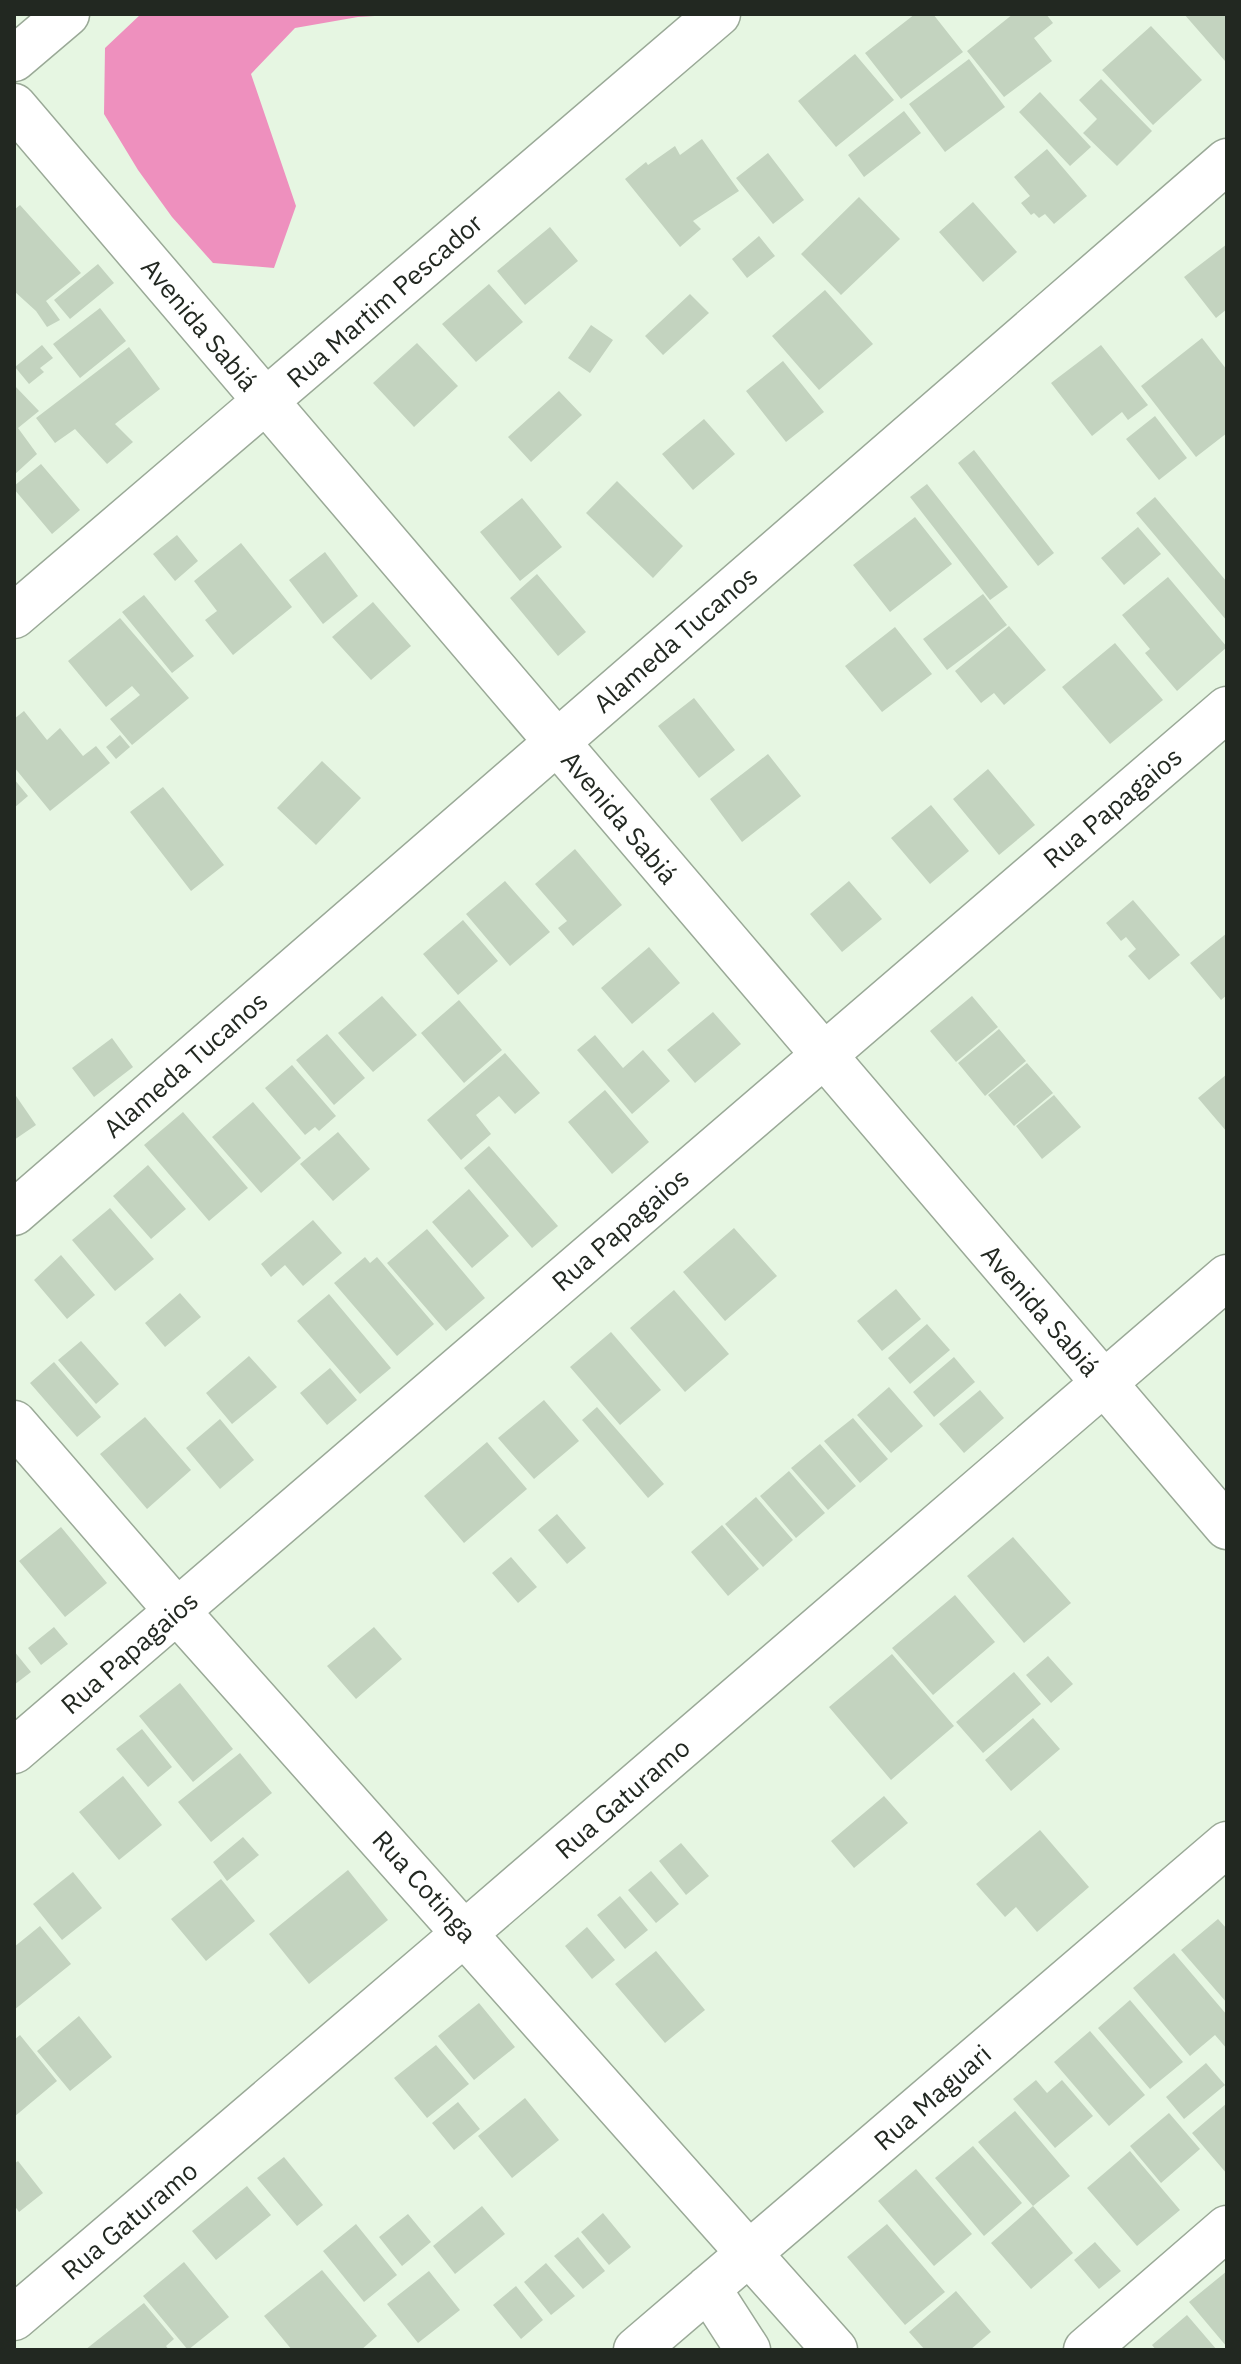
<svg xmlns="http://www.w3.org/2000/svg" width="1241" height="2364" font-family="'IBM Plex Sans',sans-serif">
<style>
.forest{fill:#ee90be}
.building{fill:#c3d3bf}
.lines{fill:none;stroke-linecap:round;stroke-linejoin:round}
.minor-casing{stroke:#9aa997;stroke-width:47}
.minor{stroke:#fff;stroke-width:44}
.labels{text-anchor:middle;dominant-baseline:central;stroke-width:6;stroke-linejoin:round;paint-order:stroke}
.street-label{font-size:26px;fill:#222821;stroke:#fff}
</style>
<rect width="100%" height="100%" fill="#e6f6e2"/>
<path class="forest" d="M141,14h267l-50,3 -63,11 -44,46 45,132 -22,62 -61,-5 -41,-46 -34,-47 -34,-56 1,-66z"/>
<path class="building" d="M915,14h18l30,38 -62,47 -36,-46z
M1013,14h33l7,9 -19,15 18,23 -48,36 -37,-46z
M1184,14h43v46l-2,1z
M1151,26l51,54 -49,45 -51,-55z
M855,54l39,46 -58,47 -38,-46z
M969,59l36,48 -60,45 -36,-48z
M1101,79l51,52 -35,35 -34,-33 14,-14 -18,-19z
M1040,92l51,55 -21,19 -51,-54z
M904,111l17,22 -57,44 -16,-22z
M702,139l37,52 -46,30 8,8 -21,18 -55,-68 21,-17 2,3 27,-19 5,9z
M1047,149l40,47 -33,28 -9,-10 -6,4 -5,-5 -3,2 -10,-12 9,-7 -16,-19z
M768,153l36,47 -31,24 -37,-46z
M859,197l41,42 -59,56 -40,-41z
M973,202l44,50 -34,30 -44,-50z
M20,205l61,68 -35,28 14,19 -13,7 -11,-16 -22,-20v-81z
M550,227l28,34 -53,44 -28,-34z
M759,236l16,20 -28,22 -15,-19z
M1227,244v65l-11,9 -32,-41z
M98,264l16,19 -44,36 -16,-19z
M489,284l34,38 -47,40 -34,-38z
M825,290l48,54 -54,46 -47,-54z
M690,294l19,19 -46,42 -18,-19z
M100,308l26,33 -46,37 -27,-34z
M591,325l22,15 -23,33 -22,-15z
M1202,338l25,32v63l-31,24 -55,-71z
M417,343l41,43 -44,41 -41,-44z
M42,345l11,13 -13,10 4,4 -15,12 -14,-17z
M1101,345l47,60 -20,15 -6,-8 -30,24 -41,-53z
M129,347l31,42 -45,35 18,18 -26,22 -32,-35 -20,14 -19,-25z
M783,361l41,51 -38,30 -40,-51z
M14,385l25,26 -21,17 19,26 -23,21z
M559,391l23,24 -51,47 -23,-25z
M1155,416l32,42 -28,22 -33,-41z
M704,419l31,35 -42,36 -31,-36z
M974,450l80,103 -16,13 -80,-103z
M41,464l39,46 -28,24 -38,-45v-3z
M617,481l66,65 -30,32 -67,-65z
M927,484l81,103 -18,13 -80,-103z
M1155,497l72,85v39l-91,-108z
M522,498l40,49 -42,34 -40,-49z
M915,517l37,47 -62,48 -37,-47z
M1138,527l23,27 -37,31 -23,-27z
M177,535l21,26 -23,20 -22,-27z
M241,543l51,64 -59,48 -28,-35 12,-9 -23,-30z
M325,552l33,44 -35,28 -34,-44z
M537,574l49,58 -28,24 -48,-58z
M1168,577l59,70 -50,44 -32,-38 5,-4 -28,-34z
M983,594l24,31 -60,45 -24,-31z
M144,595l50,61 -22,17 -50,-61z
M373,602l38,44 -40,34 -39,-43z
M120,618l69,80 -57,47 -22,-26 30,-24 -8,-9 -26,21 -38,-46z
M1009,626l37,44 -42,35 -10,-12 -13,10 -26,-32z
M895,627l37,47 -50,38 -37,-46z
M1115,643l48,57 -53,44 -48,-57z
M694,698l41,52 -36,28 -41,-52z
M24,711l23,29 13,-12 23,28 13,-10 14,17 -60,48 -36,-44v-48z
M120,735l10,12 -14,12 -10,-12z
M768,754l33,42 -59,46 -32,-43z
M322,761l39,37 -45,47 -39,-37z
M988,769l47,56 -36,30 -46,-56z
M14,779l14,17 -14,12z
M163,787l61,78 -33,26 -61,-79z
M931,805l38,46 -39,33 -39,-46z
M575,849l47,56 -49,41 -15,-18 9,-7 -32,-37z
M505,881l45,51 -40,34 -44,-52z
M849,881l33,38 -40,33 -32,-38z
M1133,900l47,55 -31,25 -21,-24 8,-7 -10,-12 -5,4 -15,-18z
M463,920l35,41 -40,34 -35,-41z
M1227,933v62l-6,5 -31,-37z
M649,947l31,36 -48,41 -31,-36z
M382,996l35,39 -44,37 -35,-39z
M972,996l26,31 -42,35 -26,-31z
M459,1000l43,50 -38,33 -43,-50z
M713,1012l28,32 -46,39 -28,-33z
M999,1029l27,32 -41,35 -27,-33z
M327,1034l38,44 -31,27 -38,-45z
M595,1035l28,33 20,-18 27,31 -38,33 -55,-64z
M112,1038l21,29 -39,30 -22,-29z
M505,1053l35,40 -25,21 -16,-18 -23,19 15,19 -30,26 -34,-40z
M1027,1063l26,30 -39,33 -26,-31z
M292,1065l44,51 -17,15 -4,-4 -10,8 -40,-47z
M1227,1074v58l-29,-34z
M605,1090l44,52 -37,32 -44,-52z
M14,1093l22,32 -22,15z
M1054,1095l27,32 -39,32 -26,-33z
M253,1102l48,56 -40,35 -49,-56z
M183,1112l65,76 -39,33 -65,-76z
M338,1132l32,37 -37,32 -33,-37z
M489,1146l69,80 -26,22 -68,-80z
M148,1165l38,44 -35,30 -38,-43z
M469,1189l40,47 -37,32 -40,-46z
M110,1208l44,51 -39,32 -43,-51z
M313,1220l29,33 -39,33 -18,-21 -14,12 -10,-13z
M734,1228l43,48 -52,45 -42,-49z
M427,1229l58,69 -39,33 -59,-68z
M61,1255l34,40 -28,24 -33,-39z
M365,1257l5,6 7,-6 57,67 -37,32 -63,-73z
M896,1289l25,30 -39,32 -25,-30z
M674,1290l55,64 -44,38 -55,-64z
M180,1293l21,24 -36,30 -20,-24z
M329,1294l62,74 -31,26 -63,-73z
M927,1324l23,26 -40,34 -22,-26z
M611,1332l50,58 -41,35 -50,-58z
M81,1341l38,43 -23,20 -38,-44z
M249,1356l28,31 -45,37 -26,-31z
M954,1357l21,25 -41,35 -21,-25z
M54,1362l47,55 -24,20 -47,-54z
M330,1368l27,32 -30,25 -27,-32z
M889,1387l34,39 -32,27 -34,-38z
M980,1390l24,28 -40,35 -25,-29z
M544,1400l35,41 -45,38 -36,-41z
M597,1407l67,77 -16,14 -66,-78z
M145,1417l46,53 -44,39 -47,-55z
M853,1418l35,41 -28,24 -36,-42z
M220,1419l34,41 -34,29 -34,-41z
M487,1442l40,47 -63,54 -40,-47z
M820,1444l36,42 -28,24 -37,-42z
M789,1471l36,42 -29,25 -36,-42z
M756,1497l37,43 -30,27 -38,-43z
M557,1514l29,34 -19,16 -29,-34z
M722,1525l37,44 -31,27 -37,-44z
M61,1527l46,56 -42,34 -46,-56z
M1013,1537l58,66 -47,40 -57,-67z
M511,1557l26,30 -19,16 -26,-30z
M955,1595l40,47 -62,53 -41,-47z
M54,1627l14,17 -27,21 -13,-17z
M374,1627l28,32 -46,40 -29,-33z
M14,1651l17,21 -17,13z
M892,1654l62,72 -63,54 -62,-73z
M1048,1656l25,28 -22,19 -25,-28z
M1014,1672l27,32 -58,49 -27,-31z
M180,1683l53,66 -40,33 -54,-66z
M1033,1718l27,31 -49,42 -26,-31z
M142,1729l30,38 -24,20 -32,-38z
M240,1753l32,40 -61,49 -33,-40z
M123,1776l39,49 -43,35 -40,-48z
M884,1796l24,27 -54,45 -23,-27z
M1040,1830l49,57 -52,45 -21,-25 -11,10 -29,-33z
M243,1837l16,18 -32,26 -14,-19z
M681,1843l28,33 -23,19 -27,-34z
M348,1870l40,50 -79,64 -40,-50z
M651,1871l28,33 -23,19 -28,-33z
M73,1872l29,36 -40,32 -29,-36z
M221,1879l34,42 -49,40 -35,-42z
M620,1896l28,34 -23,19 -28,-34z
M1218,1919l9,10v74l-46,-53z
M40,1926l31,38 -57,46v-63z
M587,1927l28,33 -23,19 -27,-33z
M656,1951l49,59 -40,33 -50,-59z
M1174,1953l53,62v34l-12,-14 -25,21 -57,-68z
M1130,2000l53,62 -33,27 -52,-61z
M479,2003l36,44 -41,33 -36,-44z
M79,2016l33,41 -42,34 -33,-40z
M1090,2031l55,64 -36,31 -55,-64z
M20,2035l37,46 -43,36v-77z
M436,2045l33,39 -42,34 -33,-40z
M1206,2063l19,22 -41,34 -18,-22z
M1036,2080l11,13 15,-13 31,36 -38,32 -42,-49z
M525,2098l34,42 -47,38 -34,-42z
M458,2102l22,27 -26,21 -22,-27z
M1227,2103v71l-35,-41z
M1015,2111l55,65 -37,30 -55,-64z
M1169,2113l31,36 -39,34 -31,-37z
M973,2146l49,57 -38,33 -49,-58z
M1130,2151l50,59 -43,36 -50,-58z
M284,2157l39,48 -26,21 -40,-48z
M18,2161l25,32 -24,19 -5,-7v-41z
M916,2169l56,65 -38,32 -56,-65z
M247,2186l24,29 -55,45 -24,-29z
M482,2206l23,28 -50,40 -22,-28z
M1033,2206l40,47 -42,36 -40,-46z
M603,2213l28,34 -22,18 -28,-33z
M408,2214l23,28 -29,24 -23,-29z
M356,2224l41,51 -33,27 -41,-51z
M887,2224l58,68 -40,33 -58,-68z
M578,2237l27,34 -22,18 -29,-33z
M1095,2242l26,29 -22,18 -25,-29z
M184,2262l45,55 -41,33 -45,-54z
M546,2263l29,33 -24,19 -27,-33z
M322,2270l55,66 -16,14h-69l-28,-34z
M429,2271l31,39 -42,33 -31,-39z
M1227,2271v76l-38,-45z
M516,2286l27,34 -22,19 -28,-34z
M956,2291l35,41 -21,18h-45l-16,-18z
M144,2303l30,36 -8,7 3,4h-84z
M1187,2315l30,35h-61l-4,-5z"/>
<g class="lines">
<g class="minor-casing">
<path id="minor" d="M14,59l53,-45
M14,106l1213,1421
M14,616l704,-602
M14,1213l1213,-1052
M14,1423l163,188 658,739
M14,1751l1213,-1042
M708,2288l40,62
M14,2318l452,-386 761,-655
M636,2350l591,-506
M1086,2350l141,-122"/>
</g>
<use href="#minor" class="minor"/>
</g>
<g class="labels">
<g class="street-label">
<text transform="translate(384 300) rotate(-41)">Rua Martim Pescador</text>
<text transform="translate(200 324) rotate(50)">Avenida Sabiá</text>
<text transform="translate(675 639) rotate(-41)">Alameda Tucanos</text>
<text transform="translate(1112 807) rotate(-40)">Rua Papagaios</text>
<text transform="translate(620 817) rotate(50)">Avenida Sabiá</text>
<text transform="translate(185 1064) rotate(-41)">Alameda Tucanos</text>
<text transform="translate(620 1229) rotate(-41)">Rua Papagaios</text>
<text transform="translate(1041 1310) rotate(49)">Avenida Sabiá</text>
<text transform="translate(129 1652) rotate(-41)">Rua Papagaios</text>
<text transform="translate(622 1798) rotate(-41)">Rua Gaturamo</text>
<text transform="translate(425 1886) rotate(48)">Rua Cotinga</text>
<text transform="translate(932 2097) rotate(-41)">Rua Maguari</text>
<text transform="translate(129 2220) rotate(-40)">Rua Gaturamo</text>
</g>
</g>
<rect width="1241" height="2364" fill="none" stroke="#222821" stroke-width="32"/>
</svg>
